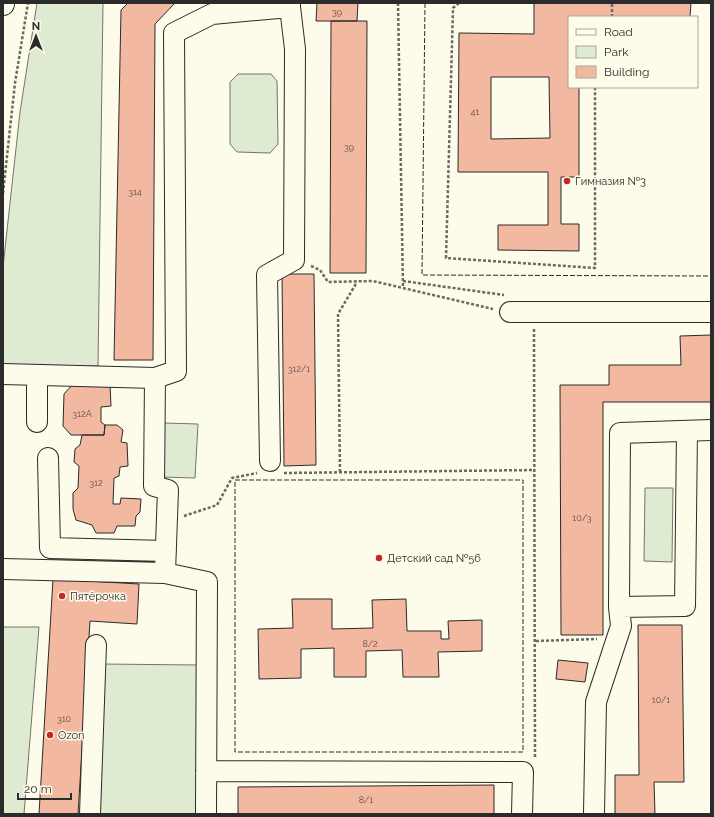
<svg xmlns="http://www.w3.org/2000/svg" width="714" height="817" font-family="Raleway,sans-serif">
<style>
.green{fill:#deebd1;stroke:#74746e}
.building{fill:#f2b8a0;stroke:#2b2b2b;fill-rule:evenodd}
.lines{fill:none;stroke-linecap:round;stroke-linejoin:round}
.minor-casing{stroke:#2b2b2b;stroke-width:22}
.major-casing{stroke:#2b2b2b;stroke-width:24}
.path{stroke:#6a6964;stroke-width:2.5;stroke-dasharray:3 2;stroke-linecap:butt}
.minor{stroke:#fdfbea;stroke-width:20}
.major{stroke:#fdfbea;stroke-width:22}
.fence{stroke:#2b2b2b;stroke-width:1;stroke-dasharray:5 2;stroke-linecap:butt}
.poi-dot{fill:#c62828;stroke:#fdfbea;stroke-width:1.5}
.labels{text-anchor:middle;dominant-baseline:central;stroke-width:3;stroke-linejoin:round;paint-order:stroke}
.number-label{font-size:9px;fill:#5d4e48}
.poi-label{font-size:11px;fill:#2b2b2b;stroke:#fdfbea;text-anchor:start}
</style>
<rect width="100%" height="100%" fill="#fdfbea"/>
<path class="green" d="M37,3h66l-5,363 -95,1v-100l17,-155z
M238,74h33l6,7 1,63 -8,9 -33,-1 -7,-8v-62z
M164,423l34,1 -3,54 -34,-1z
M645,488h28l-1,74 -28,-1z
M3,627h36l-15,187h-21z
M102,664l98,1 -2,149h-98z"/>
<path class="building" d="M128,3h47l-20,21 -2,336h-39l7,-350z
M317,3h41l-1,18h-41z
M534,3h157l-1,14h-121v70h10v90h-18v47h18v27l-81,-1v-25h50v-53h-90l1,-139 75,1zM491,77h58l1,61 -59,1z
M331,21h36l-1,252h-36z
M282,274h32l2,191 -32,1z
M711,335v67h-108v233h-42l-1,-250h49v-20h72l-1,-29z
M73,384h37l1,22 -10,1v15l4,3 -1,10h-33l-8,-9 1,-32z
M105,425h12l6,5 -2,12 6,1 1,23 -8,1 -1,9 -5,2 -1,26h7l1,-6 20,1 -1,13 -4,4 -1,10h-18l-3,7h-18l-4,-8 -16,-5 -3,-11v-16l5,-5 1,-22 -5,-4 1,-13 5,-4 2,-10h22z
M53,579l86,5 -2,40 -47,-3 -12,193h-39z
M292,599h40v30l41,-1 -1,-28 34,-1 1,32h34v8h8l-1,-18 34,-1v31l-44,1 1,25h-36l-1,-27 -36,1v26h-32v-29l-33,1v29l-42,1 -1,-50 35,-1z
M638,625h44l2,157h-30l1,32h-40v-39h24z
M558,660l30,3 -3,19 -29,-3z
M494,785v29h-256v-27z"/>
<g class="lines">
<g class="minor-casing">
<path id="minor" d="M510,312h201
M3,374l152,4 -1,108 14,4 -3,83
M37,375v47
M155,378l21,-7 -2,-338 38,-19 78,-7v-4
M48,458l2,90 116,3
M270,461l-3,-186 27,-15 1,-211 -5,-42
M3,569l162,4 42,9 -1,232
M619,607l66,-1 2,-175
M206,771l317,1 -1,42
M90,814l6,-169
M594,814l2,-112 25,-76 -2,-19 1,-174 91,-3"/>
</g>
<g class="major-casing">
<path id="major" d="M3,4v-1"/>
</g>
<path class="path" d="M398,3l5,285
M459,3l-6,5 -7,250 149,10v-181
M612,17v-14
M3,193l12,-110 13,-80
M311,266l9,4 8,12 45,-1 120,28
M403,281l101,14
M534,329l1,429
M340,472l-2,-158 19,-32
M284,473l251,-3
M184,516l33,-11 15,-27 25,-5
M536,641l61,-2"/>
<use href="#minor" class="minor"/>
<use href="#major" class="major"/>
<path class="fence" d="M425,3l-3,272 289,1
M235,480h288v272h-288z"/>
</g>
<g class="poi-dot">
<circle cx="567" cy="181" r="4"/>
<circle cx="379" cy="558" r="4"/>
<circle cx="62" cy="596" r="4"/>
<circle cx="50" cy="735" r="4"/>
</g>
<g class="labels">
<g class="number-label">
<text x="337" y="12">39</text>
<text x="475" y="112">41</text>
<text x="349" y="147">39</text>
<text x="135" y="192">314</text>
<text x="299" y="369">312/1</text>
<text x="82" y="414">312А</text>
<text x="96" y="483">312</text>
<text x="582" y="518">10/3</text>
<text x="370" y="644">8/2</text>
<text x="661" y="700">10/1</text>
<text x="64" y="719">310</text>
<text x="366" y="800">8/1</text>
</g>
<g class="poi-label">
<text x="575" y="181">Гимназия №3</text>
<text x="387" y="558">Детский сад №56</text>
<text x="70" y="596">Пятёрочка</text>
<text x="58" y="735">Ozon</text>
</g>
</g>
<rect width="714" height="817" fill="none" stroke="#2b2b2b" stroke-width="8"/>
<rect x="568" y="16" width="130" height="72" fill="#fdfbea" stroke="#a9a89e"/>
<rect x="576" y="29" width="20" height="6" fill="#fdfbea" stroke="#a9a89e"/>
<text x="604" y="36" font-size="12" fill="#2b2b2b">Road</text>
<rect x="576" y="46" width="20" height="12" fill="#deebd1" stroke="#a9a89e"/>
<text x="604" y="56" font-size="12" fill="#2b2b2b">Park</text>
<rect x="576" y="66" width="20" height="12" fill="#f2b8a0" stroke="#a9a89e"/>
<text x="604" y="76" font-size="12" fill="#2b2b2b">Building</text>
<g transform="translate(36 36)" stroke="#fdfbea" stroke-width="3" paint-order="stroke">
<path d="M0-3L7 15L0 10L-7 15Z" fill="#2b2b2b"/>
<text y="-6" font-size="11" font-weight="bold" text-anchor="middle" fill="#2b2b2b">N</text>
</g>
<path d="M18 793v6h53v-6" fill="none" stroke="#2b2b2b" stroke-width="2"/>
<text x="24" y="793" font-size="12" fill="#2b2b2b" stroke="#fdfbea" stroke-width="3" paint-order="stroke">20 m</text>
</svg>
